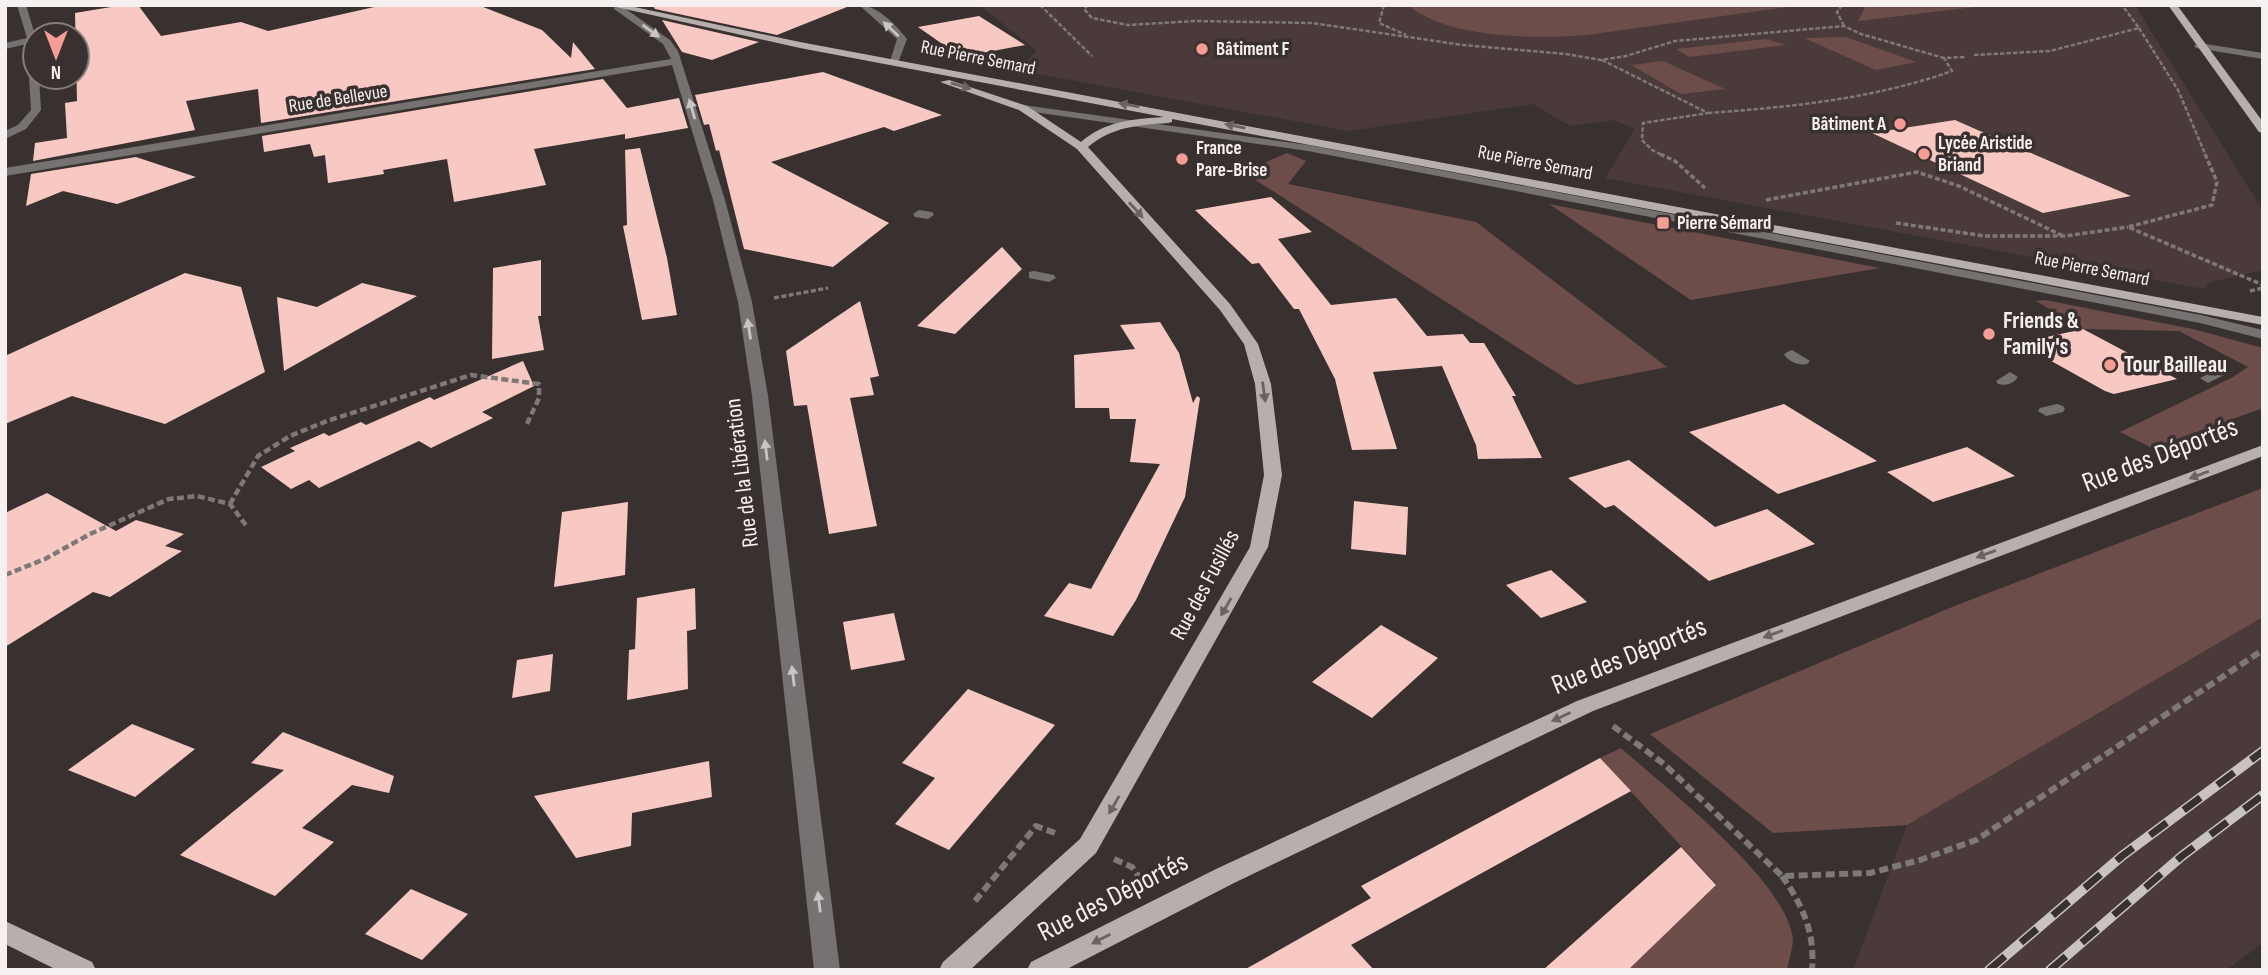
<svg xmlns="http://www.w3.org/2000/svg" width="2268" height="975" font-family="'Sofia Sans Condensed',sans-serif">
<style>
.built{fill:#4a3b3a}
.green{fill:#6d4d4a}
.building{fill:#f8c8c3}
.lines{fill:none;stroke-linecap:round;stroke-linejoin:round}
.path-far3{stroke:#7e7877;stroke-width:2.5;stroke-dasharray:4.5 2;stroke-linecap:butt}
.path-far2{stroke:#7e7877;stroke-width:3.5;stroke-dasharray:5 2.5;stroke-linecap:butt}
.path-far1{stroke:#7e7877;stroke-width:4.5;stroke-dasharray:7 3.5;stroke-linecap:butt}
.path{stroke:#7e7877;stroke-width:6;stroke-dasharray:9 4.5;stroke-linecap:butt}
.minor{fill:#767271;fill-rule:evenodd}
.major{fill:#b7afae;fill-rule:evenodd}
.rail-casing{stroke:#c8c2c1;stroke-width:10}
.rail{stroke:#393130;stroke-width:7;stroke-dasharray:21;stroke-linecap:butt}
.oneway{fill:#c9c5c4}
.oneway2{fill:#6b6362}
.poi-dot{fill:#f59c95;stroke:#393130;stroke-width:2.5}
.labels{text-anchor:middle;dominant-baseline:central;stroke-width:7;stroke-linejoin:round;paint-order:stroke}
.far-poi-label{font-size:19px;font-weight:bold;fill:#f6f1f0;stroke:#393130;text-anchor:start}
.far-street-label{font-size:19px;fill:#f6f1f0;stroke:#393130}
.poi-label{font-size:23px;font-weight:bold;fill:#f6f1f0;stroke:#393130;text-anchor:start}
.street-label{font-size:23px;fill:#f6f1f0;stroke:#393130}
.near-street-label{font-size:28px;fill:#f6f1f0;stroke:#393130}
</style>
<rect width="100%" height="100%" fill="#393130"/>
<path class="built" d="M979,5h1156l128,206v59l-52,12 -7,7 -599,-111 30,-49 -21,-9 -44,6 -37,-22 -184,27 -333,-61 21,-19z
M2263,617v326l-37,27h-373l54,-145z"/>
<path class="green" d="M1408,5h394l-215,30c-50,4 -139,4 -179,-30z
M1866,5h125l-133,16z
M1846,37l70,25 -40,8 -72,-32z
M1766,39l20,6 -97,12 -13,-8z
M1663,61l62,28 -44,5 -50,-29z
M1287,153l19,8 -18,23 188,38 191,145 -91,18 -333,-213z
M1549,204l331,64 -189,32z
M2045,300l148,29 70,19v60l-111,40 -32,-16 113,-55 15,-10 -69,-36 -96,-2 -47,-28z
M2263,488v129l-356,208 -134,8 -123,-99 307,-129z
M1621,748c47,42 157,126 171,185 3,10 -3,26 -5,37h-160l89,-86 -116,-126z"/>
<path class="building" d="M123,5h15l23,31 80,-14 27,9 115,-26h95l64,25 29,28 2,-16 22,27 -334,54 -3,-34 -72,12 9,29 -162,31 2,-18 32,-5 -2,-35 12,-2 -2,-88z
M652,5h194l1,2 -70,28 -122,-26z
M979,16l46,29 -64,12 -43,-30z
M662,20l97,22 -47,18 -30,-8z
M823,72l119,43 -48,16 -10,-4 -113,35 118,61 -56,44 -89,-18 -25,-99 -3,1 -7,-27 -5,1 -9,-30z
M603,79l24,29 52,-10 9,30 -63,11v-5l-91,15 12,36 -92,17 -7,-43 -64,11 1,4 -56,9 -3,-28 -11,2 -4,-13 -46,8 -2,-16z
M1955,120l18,8 158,68 -88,17 -171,-80z
M640,148l27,110 10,57 -35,5 -19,-94 4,-1 -2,-75z
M136,157l60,20 -79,27 -54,-13 -37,15 5,-32z
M1271,197l41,35 -34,7 53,66 65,-7 31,38 36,-2 7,9h14l32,53h-4l30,62 -64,1 -2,-14 -34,-79 -69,6 24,77 -45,1 -17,-71 -36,-70h-5l-35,-46 -7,1 -57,-54z
M1002,247l20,22 -67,65 -38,-8z
M541,260v56h-3l6,34 -52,9 1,-91z
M185,273l56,14 24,85 -100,52 -93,-28 -67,28v-68z
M362,283l55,13 -133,75 -7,-74 40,10z
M860,301l19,75 -9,2 4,17 -24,3 27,128 -48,8 -22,-129 -13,1 -8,-55z
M1160,322l19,31 14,50 4,-7 3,2 -15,99 -49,103 -23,36 -69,-20 25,-33 22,6 69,-125 -30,-2 6,-43h-26l-1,-11h-34l-1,-53 61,-6 -15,-24z
M2083,329l94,50 -63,15 -9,-3 -86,-48z
M523,361l11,25 -52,26 11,6 -62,30 -12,-7 -100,47 -10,-8 -18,9 -30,-22 34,-16 -5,-3 34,-15 5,3 32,-14 5,3 64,-28 4,3z
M1784,404l93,57 -99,33 -89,-62z
M1967,447l48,29 -82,26 -46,-30z
M1629,460l86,67 52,-18 48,35 -106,37 -95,-76 -9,3 -37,-30z
M47,493l69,38 20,-11 48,14 -19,12 17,5 -72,46 -17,-5 -88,55v-134z
M1354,501l54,6 -2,48 -55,-6z
M628,502l-3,73 -71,12 8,-75z
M1551,570l36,32 -46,16 -35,-33z
M695,588l1,41 -9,2 1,58 -61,11 2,-50 6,-1 2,-51z
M894,613l11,47 -54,10 -8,-48z
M1381,625l57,33 -66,60 -60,-36z
M553,654l-3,37 -38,7 5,-38z
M968,689l87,36 -106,125 -54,-26 40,-46 -33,-15z
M132,724l63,25 -60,48 -67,-27z
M283,732l111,44 -5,17 -37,-8 -50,43 32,14 -59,54 -95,-41 104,-85 -33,-7z
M1600,758l31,33 -280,154 23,25h-130l127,-72 -10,-12z
M709,761l3,36 -80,16 -1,33 -55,12 -42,-62z
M1681,847l35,38 -88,85h-85z
M411,889l57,25 -46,46 -57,-26z"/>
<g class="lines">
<path class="path-far3" d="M1040,5l52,51
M1088,5l-4,4 8,9 36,7 68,-4 116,2 151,22 103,9 35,6 25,-4 49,-15 169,-15 17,8 83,24
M1384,5l-5,18 27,12
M1842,5l-5,7 7,14
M2139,28l39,62 28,66
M1974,55l76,-4 89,-23 -17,-23
M1602,60l106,53 -65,10 -1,17 10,10 12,6
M1708,113c83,-6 165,-14 244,-42l-8,-13 22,-1"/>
<path class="path-far2" d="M1660,154l15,7 30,27
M2205,154l12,28 -5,23 -84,22 135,58
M1766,200l151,-28 42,14 104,50
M1896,223l89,13h80l63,-9
M2250,291l13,-3
M774,298l54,-10"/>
<path class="path-far1" d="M230,504l28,-48 32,-20 37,-15 144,-46 68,9v14l-13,28
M5,575l40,-16 45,-25 79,-35 28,-3 33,8 18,24"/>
<path class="path" d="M1613,726l51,38 118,112 88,-3 50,-13 56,-20 287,-190
M1114,859l18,8 12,17
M1782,876c21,30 33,56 30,94
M975,901l61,-75 19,7"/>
<path class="minor" d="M17,5h9l9,30v42h4l2,33 -15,19 -21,10v-8l13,-6 13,-15 -4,-66 -22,5v-6l22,-5z
M614,5h6l50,35 8,11 47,149 27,102 16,94 72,574h-26l-62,-574 -14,-94 -25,-102 -41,-135 -667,111v-8l666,-109 -8,-15 -49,-35z
M859,5c18,0 37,20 48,34l-9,24 -8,-2 7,-22z
M2199,43l64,10v6l-67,-11 -2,-2z
M1023,105l285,40 893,170 62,15v9l-63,-16 -892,-172 -289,-41 -1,-2z
M919,210l13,2 2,3 -6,4 -13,-2 -2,-3z
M1034,271l20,4 2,3 -7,4 -20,-4v-6z
M1792,350l18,11 -3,3c-8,2 -17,-2 -23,-9l3,-3z
M2222,367l5,2 3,3 -22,11 -8,-5z
M2010,372l8,5c-5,7 -12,9 -20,7l-2,-3z
M2057,404l6,2 2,3 -2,3 -17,4 -8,-5 2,-3z"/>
<path class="major" d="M607,5h18l175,37 1463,275v8l-1091,-206v3l-4,1c-31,2 -56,4 -80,24l142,157 28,40 13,40 11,91 -14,72 -172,306 -126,117h-31l4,-8 137,-123 170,-292 14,-72 -9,-91 -11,-40 -24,-34 -143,-161 -58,-39 -79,-28 9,-2 78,26 54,36c24,-21 52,-23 83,-25l-364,-69z
M2168,5h9l86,117v11l-4,-1z
M2263,445v11l-670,255 -359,172 -169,87h-38l4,-8 185,-93 361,-168z
M5,921l87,41 4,8h-39l-52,-26z"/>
<g class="rail-casing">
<path id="rail" d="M1989,970l133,-114 141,-105
M2050,970l132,-114 81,-61"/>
</g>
<use href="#rail" class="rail"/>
</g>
<defs><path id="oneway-solid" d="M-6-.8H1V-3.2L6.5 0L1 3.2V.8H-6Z" transform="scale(1.75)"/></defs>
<g class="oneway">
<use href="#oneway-solid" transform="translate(891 29) rotate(-137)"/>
<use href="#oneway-solid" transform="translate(651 31) rotate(36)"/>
<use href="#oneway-solid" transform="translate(692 109) rotate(-106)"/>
<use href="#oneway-solid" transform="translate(749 329) rotate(-99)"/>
<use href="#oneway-solid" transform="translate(766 450) rotate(-97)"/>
<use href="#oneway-solid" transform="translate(793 676) rotate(-97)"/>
<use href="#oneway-solid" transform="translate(819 902) rotate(-97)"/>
</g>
<g class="oneway2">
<use href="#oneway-solid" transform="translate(961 86) rotate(16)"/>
<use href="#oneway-solid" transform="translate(1129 105) rotate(-170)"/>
<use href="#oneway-solid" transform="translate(1235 126) rotate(-169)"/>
<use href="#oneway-solid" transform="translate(1136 210) rotate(48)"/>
<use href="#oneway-solid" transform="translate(1264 392) rotate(82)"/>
<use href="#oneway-solid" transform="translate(2199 475) rotate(159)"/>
<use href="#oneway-solid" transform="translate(1986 554) rotate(160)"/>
<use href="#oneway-solid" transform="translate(1226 607) rotate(120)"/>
<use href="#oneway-solid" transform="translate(1773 634) rotate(160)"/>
<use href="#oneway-solid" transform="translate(1561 717) rotate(155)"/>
<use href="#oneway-solid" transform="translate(1114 805) rotate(120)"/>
<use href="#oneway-solid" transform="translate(1101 939) rotate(153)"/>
</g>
<g class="poi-dot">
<circle cx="1202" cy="49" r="7"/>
<circle cx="1900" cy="124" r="7"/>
<circle cx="1924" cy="154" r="7"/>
<circle cx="1182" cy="159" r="7"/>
<rect x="1656" y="216" width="14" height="14" rx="3.5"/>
<circle cx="1989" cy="334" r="7"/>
<circle cx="2110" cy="365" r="7"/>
</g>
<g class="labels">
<g class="far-poi-label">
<text x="1216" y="49">Bâtiment F</text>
<text x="1886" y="124" text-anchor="end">Bâtiment A</text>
<text x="1938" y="143">Lycée Aristide<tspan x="1938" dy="22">Briand</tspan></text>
<text x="1196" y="148">France<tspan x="1196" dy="22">Pare-Brise</tspan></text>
<text x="1677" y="223">Pierre Sémard</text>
</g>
<g class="far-street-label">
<text transform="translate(978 58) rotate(11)">Rue Pierre Semard</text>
<text transform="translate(338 99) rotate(-9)">Rue de Bellevue</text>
<text transform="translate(1535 163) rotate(11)">Rue Pierre Semard</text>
<text transform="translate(2092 269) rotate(11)">Rue Pierre Semard</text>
</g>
<g class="poi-label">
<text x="2003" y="321">Friends &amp;<tspan x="2003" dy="26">Family's</tspan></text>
<text x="2124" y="365">Tour Bailleau</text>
</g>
<g class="street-label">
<text transform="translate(742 473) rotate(-97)">Rue de la Libération</text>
<text transform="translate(1205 585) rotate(-62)">Rue des Fusillés</text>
</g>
<g class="near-street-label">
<text transform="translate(2160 455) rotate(-21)">Rue des Déportés</text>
<text transform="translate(1629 656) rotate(-22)">Rue des Déportés</text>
<text transform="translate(1113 897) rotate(-27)">Rue des Déportés</text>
</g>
</g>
<rect width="2268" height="975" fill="none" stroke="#f6f1f0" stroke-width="14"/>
<g transform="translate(56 56) rotate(180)"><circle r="33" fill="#393130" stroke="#857e7d" stroke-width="2"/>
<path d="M0-5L12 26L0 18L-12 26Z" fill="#f59c95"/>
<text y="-10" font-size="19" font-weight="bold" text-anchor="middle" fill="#f6f1f0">N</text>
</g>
</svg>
